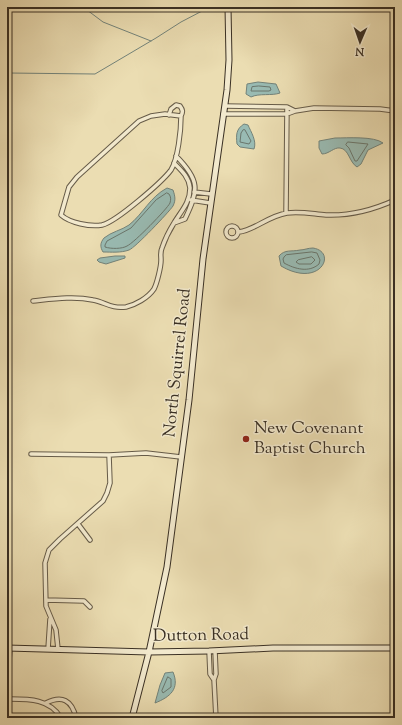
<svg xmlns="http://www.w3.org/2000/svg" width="402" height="725" font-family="'Sorts Mill Goudy',serif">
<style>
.water{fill:#99bbb3;stroke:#73837a}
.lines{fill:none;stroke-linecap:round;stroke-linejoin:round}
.shore{stroke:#6a766c;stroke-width:1}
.stream{stroke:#73837a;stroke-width:1}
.street-casing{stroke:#665b48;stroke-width:5.5}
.secondary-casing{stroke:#3a3024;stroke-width:7}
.street{stroke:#f2e9cd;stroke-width:3.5}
.secondary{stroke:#f2e9cd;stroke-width:5}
.poi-dot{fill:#8f2418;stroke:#f2e9cd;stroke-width:1.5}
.labels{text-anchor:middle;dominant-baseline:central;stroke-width:3;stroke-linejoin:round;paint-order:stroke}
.street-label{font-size:17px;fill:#3a3024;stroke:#f2e9cd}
.poi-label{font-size:17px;fill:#3a3024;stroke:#f2e9cd;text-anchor:start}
</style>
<rect width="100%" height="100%" fill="#ebddb2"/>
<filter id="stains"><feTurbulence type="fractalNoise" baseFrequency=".005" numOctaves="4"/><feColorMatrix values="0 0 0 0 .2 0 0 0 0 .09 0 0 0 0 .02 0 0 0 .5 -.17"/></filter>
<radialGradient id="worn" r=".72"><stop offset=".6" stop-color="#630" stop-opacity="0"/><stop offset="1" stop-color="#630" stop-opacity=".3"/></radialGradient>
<path class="water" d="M258,82l18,2 4,9c-8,3 -21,0 -29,4l-5,-3 1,-10z
M244,124l4,1c3,7 9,16 6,24l-14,-2 -3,-3c-1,-9 -1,-15 7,-20z
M335,138c12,0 39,-2 48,5l-15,7 -7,14 -4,3c-8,-5 -8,-18 -17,-19 -6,-1 -11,6 -18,6l-3,-6v-7z
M167,188l6,2c2,6 3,10 0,16 -4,6 -38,42 -44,44 -8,3 -18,2 -26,2 -3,-5 -3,-9 1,-14 7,-6 18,-8 25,-13 14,-11 21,-28 38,-37z
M313,248c25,4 7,41 -32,18l-2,-10c6,-7 12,-4 21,-6 4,0 8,-2 13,-2z
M115,256h10v2l-19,6 -7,-2 -2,-2 3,-2z
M173,672c7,17 -3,25 -18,31l5,-18 5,-12z"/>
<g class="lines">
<path class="shore" d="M259,86l11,1 1,3 -2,1h-18l1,-4z
M245,130l6,11 -2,3 -9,-2 1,-9 2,-3z
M348,142l20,2 -11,17h-2l-6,-13 -3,-3z
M167,193l2,1c2,3 2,5 1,9 -3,6 -36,40 -43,43 -5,3 -16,3 -22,1v-2l2,-4 24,-13 25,-28z
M312,252l5,1 3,7 -1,4c-10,9 -24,5 -35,-1l-1,-4 1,-2 2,-2z
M312,257l3,3 -4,4h-12l-3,-2 2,-2z
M168,677l3,2v8l-8,6 -1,-2z"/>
<path class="stream" d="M83,7l20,15 48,19
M7,73l88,1 61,-36 25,-16 23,-12"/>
<g class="street-casing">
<path id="street" d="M225,106l62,1 8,4
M165,114l16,2c0,14 -3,43 -10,54 -9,12 -55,52 -69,55 -12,2 -32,-2 -41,-10l8,-28 8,-10 62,-56 12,-5z
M223,114h64l8,-3 19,-3 66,1 15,2
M169,115l2,-6 5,-4 4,1c3,4 3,6 1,10
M194,192l17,2
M191,200l19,3
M286,213l1,-106
M174,223l11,-4c14,-29 15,-39 -9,-63
M226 232a6 6 0 1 1 12 0a6 6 0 1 1-12 0Z
M239,232c16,-2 29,-16 48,-19 13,-2 26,1 39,2 24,1 47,-5 69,-15
M33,301c20,-2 41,-5 60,-1 12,2 18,9 33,7 9,-2 22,-9 28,-18 3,-6 7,-22 7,-29 0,-5 -1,-8 1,-12 3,-9 7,-17 12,-25 7,-12 16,-20 16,-35 -1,-11 -9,-18 -16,-25
M31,454l78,1 37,-2 35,4
M78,524l12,16
M46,600l38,1 6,6
M48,649l2,-30
M58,649l-2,-19 -10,-24 -1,-43 4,-13 11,-11 43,-38 4,-8 3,-10 -1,-28
M209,651l1,23 4,6 2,-6 -1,-23
M7,676l1,-2 2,-26
M214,680l2,38
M7,699c20,0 43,-1 54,19
M46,703c16,-8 26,-3 30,15"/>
</g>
<g class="secondary-casing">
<path id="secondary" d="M7,648l142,4 60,-1 64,-3h122
M132,718l17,-66 18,-85 22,-167 14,-141 24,-169 2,-30 -1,-53"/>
</g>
<use href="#street" class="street"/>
<use href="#secondary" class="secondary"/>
</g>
<circle class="poi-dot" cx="246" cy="439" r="4"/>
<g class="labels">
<g class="street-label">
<text transform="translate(178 363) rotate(-84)">North Squirrel Road</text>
<text transform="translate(201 636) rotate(-1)">Dutton Road</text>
</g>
<g class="poi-label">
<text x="254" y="429">New Covenant<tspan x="254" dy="20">Baptist Church</tspan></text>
</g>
</g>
<rect width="402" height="725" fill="none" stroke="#ebddb2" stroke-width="24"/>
<rect x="8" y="8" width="386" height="709" fill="none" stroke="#3a3024" stroke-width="2"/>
<rect x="12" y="12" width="378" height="701" fill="none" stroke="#3a3024"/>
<g transform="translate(360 42) rotate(182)" stroke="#f2e9cd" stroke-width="3" paint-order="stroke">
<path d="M0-3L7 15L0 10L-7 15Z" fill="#3a3024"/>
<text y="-6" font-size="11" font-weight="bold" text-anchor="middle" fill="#3a3024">N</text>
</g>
<rect width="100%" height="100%" filter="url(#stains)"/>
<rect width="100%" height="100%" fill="url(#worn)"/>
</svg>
